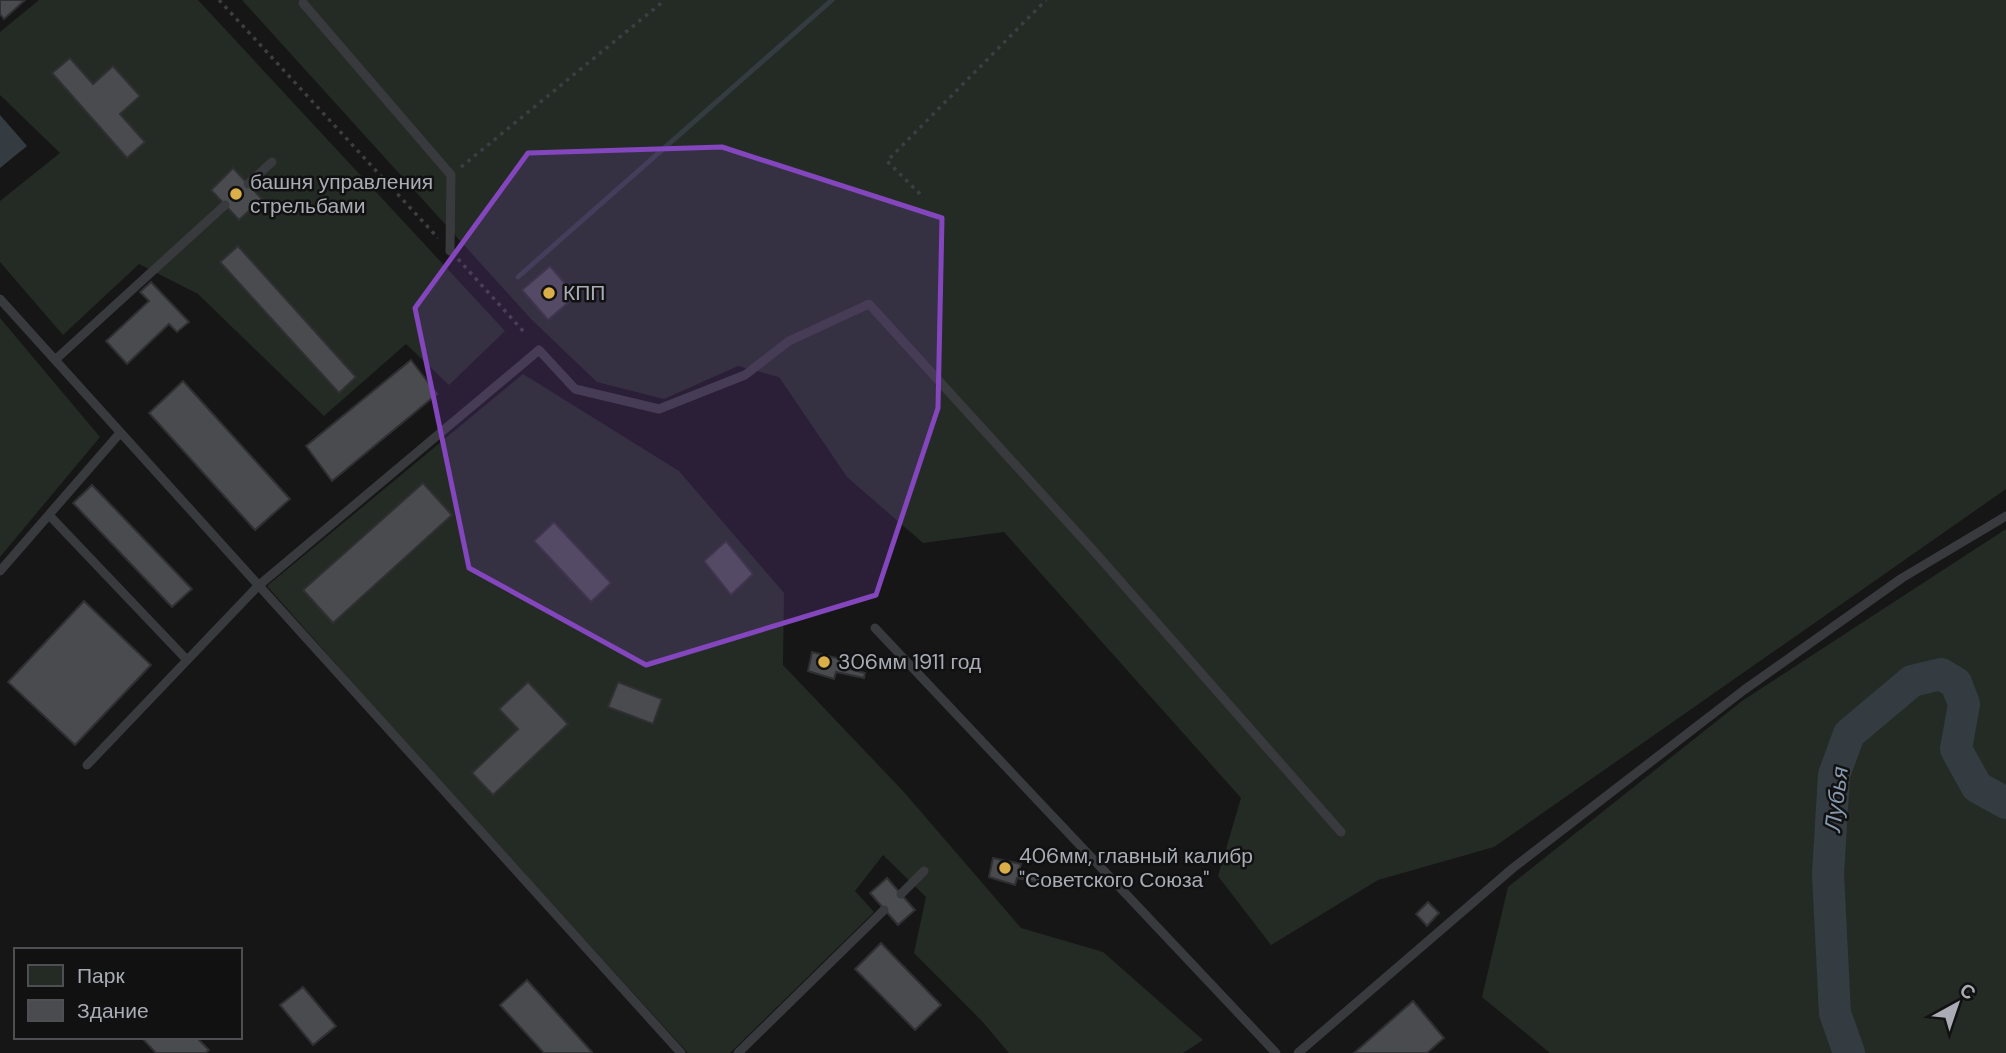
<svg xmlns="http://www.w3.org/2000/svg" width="2006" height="1053" font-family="'DM Sans',sans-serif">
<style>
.green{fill:#242b25}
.water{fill:#343c42}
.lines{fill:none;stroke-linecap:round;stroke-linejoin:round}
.stream{stroke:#343c42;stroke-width:5}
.river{stroke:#343c42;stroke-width:32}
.building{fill:#4a4b4f;stroke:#303033;stroke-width:2}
.path{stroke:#3d3e42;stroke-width:3.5;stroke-dasharray:3.5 5;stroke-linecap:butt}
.lane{stroke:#393a3d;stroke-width:9}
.marked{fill:#8446bd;fill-opacity:0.2;stroke:#8446bd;stroke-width:5;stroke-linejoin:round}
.poi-dot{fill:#daaf4a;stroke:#111112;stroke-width:2.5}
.labels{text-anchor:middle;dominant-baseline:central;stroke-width:5;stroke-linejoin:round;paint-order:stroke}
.poi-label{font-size:21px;fill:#a9acb5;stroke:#111112;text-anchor:start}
.water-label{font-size:23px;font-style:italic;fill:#8598ac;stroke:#111112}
</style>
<rect width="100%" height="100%" fill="#161617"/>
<path class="green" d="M39,0h159l307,331 -56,54 -43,-41 -82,72 -126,-122 -59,-30 -76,71 -63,-73v-61l60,-48 -60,-58v-63z
M242,0h1764v489l-512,358 -116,33 -107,65 -53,-69 23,-78 -237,-266 -81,11 -76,-66 -68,-100 -41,-11 -74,33 -67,-17 -66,-63z
M0,318l100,119 -100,120z
M523,374l156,97 105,122 -1,72 120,126 118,137 82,24 100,88 -20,13h-174l-28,-33 -67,-67 12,-56 -43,-42 -28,36 19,21 -144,141h-42l-267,-293 -154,-174z
M2006,529v524h-456l-68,-56 26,-110 234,-186z"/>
<path class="water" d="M0,115l27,31 -27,22z"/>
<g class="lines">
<path class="stream" d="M518,277l314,-277"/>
<path class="river" d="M1849,1053l-14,-40 -7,-139 6,-99 15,-41 63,-53 29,-7 15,9 8,21 -8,45 21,38 29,16"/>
</g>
<path class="building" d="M0,0h25l-21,19 -4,-5z
M70,58l23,26 20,-18 27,30 -20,18 25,28 -18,16 -75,-85z
M233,168l29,31 -23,21 -28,-30z
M238,246l118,131 -17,16 -119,-131z
M550,266l26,30 -28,24 -26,-30z
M151,282l38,40 -12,10 -8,-8 -42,40 -21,-23 43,-40 -9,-9z
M411,360l26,34 -105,87 -26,-35z
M183,381l107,118 -35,31 -106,-117z
M423,483l29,32 -119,108 -30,-33z
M92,485l100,104 -20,18 -99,-104z
M554,522l57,61 -20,19 -57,-61z
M726,541l27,33 -22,21 -27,-34z
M84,601l67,64 -76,80 -67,-63z
M812,652l28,7 -2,7 27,7 -1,5 -28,-6 -2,7 -26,-8z
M528,682l40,42 -75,71 -21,-22 46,-44 -19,-20z
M618,682l44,17 -9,25 -45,-17z
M993,858l28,6 -2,7 27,7 -1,6 -28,-6 -2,7 -26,-8z
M887,878l28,32 -17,15 -28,-32z
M1428,902l11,11 -12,13 -11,-12z
M881,943l60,62 -26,25 -60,-61z
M527,980l65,72 -1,1h-47l-44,-48z
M303,987l33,39 -23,19 -33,-40z
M1413,1001l31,37 -17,15h-73z
M141,1037h55l13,13 -3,3h-50z"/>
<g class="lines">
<path class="path" d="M219,0l219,238
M461,167l204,-167
M920,194l-33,-33 159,-161
M458,259l66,73"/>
<path class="lane" d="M303,3l148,172 -1,76
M248,184l24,-22
M0,299l681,754
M55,360l170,-155
M49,515l138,145
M0,571l120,-138
M875,628l401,425
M87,765l171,-179 281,-236 36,39 84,20 86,-34 44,-34 80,-37 223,245 249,283
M901,894l23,-23
M738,1053l146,-143
M1298,1053l215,-185 231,-178 158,-112 104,-62"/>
</g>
<path class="marked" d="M722,147l220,71 -4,190 -62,187 -230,70 -177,-97 -54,-260 113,-155z"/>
<g class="poi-dot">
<circle cx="236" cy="194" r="7"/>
<circle cx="549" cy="293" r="7"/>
<circle cx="824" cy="662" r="7"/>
<circle cx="1005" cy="868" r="7"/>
</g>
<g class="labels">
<g class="poi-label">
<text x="250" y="182">башня управления<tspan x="250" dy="24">стрельбами</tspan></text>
<text x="563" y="293">КПП</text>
<text x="838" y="662">306мм 1911 год</text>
<text x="1019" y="856">406мм, главный калибр<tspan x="1019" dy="24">"Советского Союза"</tspan></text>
</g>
<g class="water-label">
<text transform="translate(1836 799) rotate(-83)">Лубья</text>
</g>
</g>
<rect x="14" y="948" width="228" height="91" fill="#111112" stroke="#4e4f53" stroke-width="2"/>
<rect x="28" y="965" width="35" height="21" fill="#242b25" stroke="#4e4f53" stroke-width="2"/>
<text x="77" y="983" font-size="21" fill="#a9acb5">Парк</text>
<rect x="28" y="1000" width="35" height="21" fill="#4a4b4f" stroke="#4e4f53" stroke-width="2"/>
<text x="77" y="1018" font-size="21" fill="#a9acb5">Здание</text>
<g transform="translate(1957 1004) rotate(40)" stroke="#111112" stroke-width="5" paint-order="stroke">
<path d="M0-5L12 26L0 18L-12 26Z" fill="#a9acb5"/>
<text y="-10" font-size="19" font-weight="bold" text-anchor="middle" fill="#a9acb5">С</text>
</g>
</svg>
